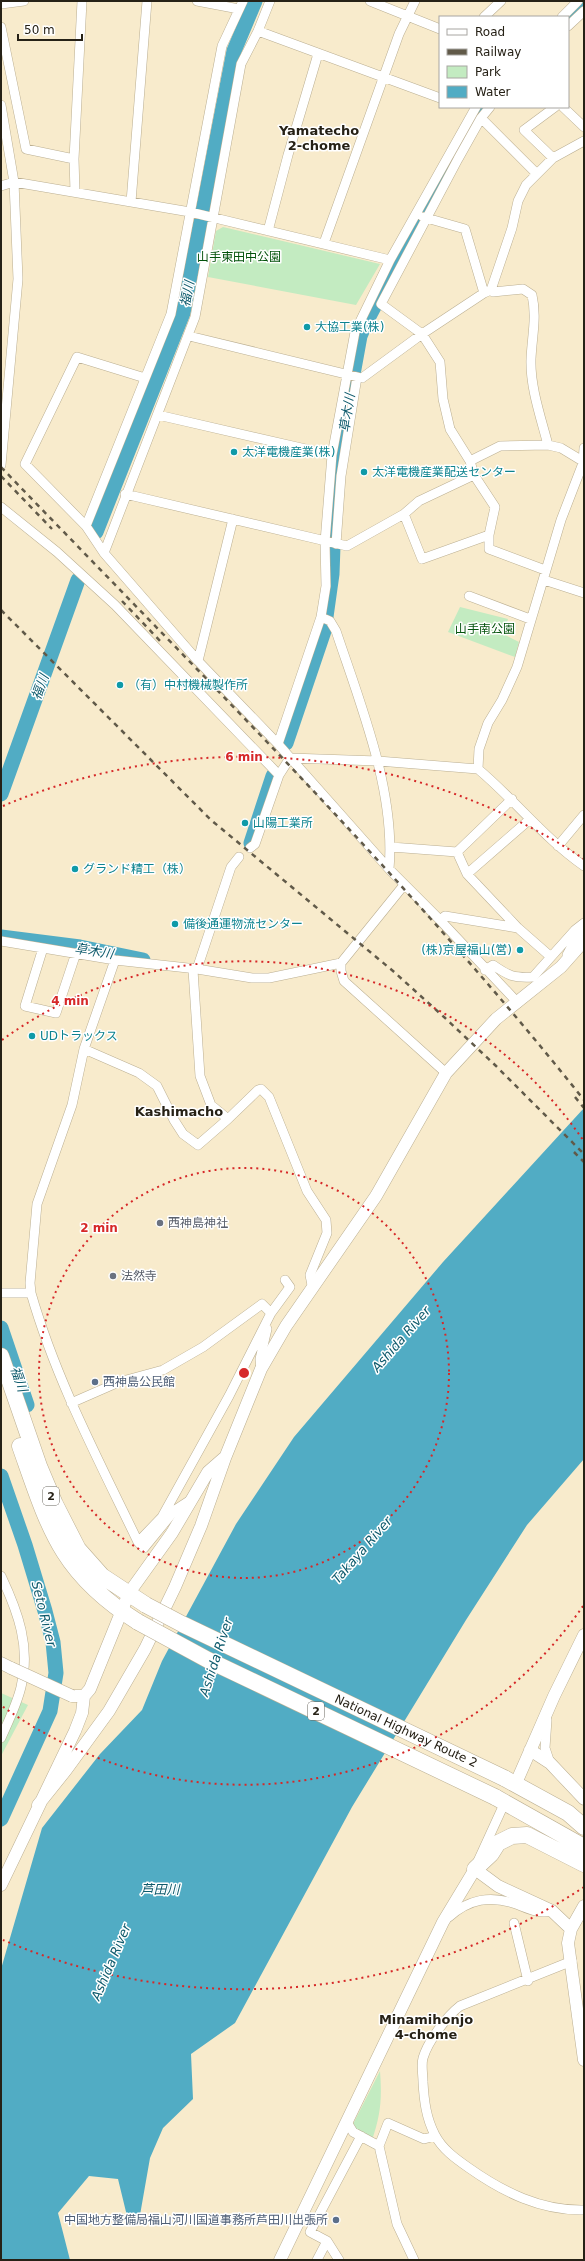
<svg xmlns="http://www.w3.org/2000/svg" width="585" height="2261" font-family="'DejaVu Sans','Noto Sans JP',sans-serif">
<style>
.green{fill:#c3ebc1}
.water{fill:#51acc4}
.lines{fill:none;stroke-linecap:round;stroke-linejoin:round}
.river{stroke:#51acc4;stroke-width:15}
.minor-casing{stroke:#bbaf92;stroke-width:10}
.tertiary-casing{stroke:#bbaf92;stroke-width:13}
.trunk-casing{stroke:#bbaf92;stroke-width:17}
.minor{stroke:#fff;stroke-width:9}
.tertiary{stroke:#fff;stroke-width:12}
.trunk{stroke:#fff;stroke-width:16}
.rail{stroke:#615a49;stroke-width:2.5;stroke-dasharray:5 5;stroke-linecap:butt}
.tertiary-bridge-casing{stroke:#bbaf92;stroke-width:13;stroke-linecap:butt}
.trunk-bridge-casing{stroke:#bbaf92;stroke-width:17;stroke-linecap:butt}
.tertiary-bridge{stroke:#fff;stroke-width:12}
.trunk-bridge{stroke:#fff;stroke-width:16}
.ring{fill:none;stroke:#d62828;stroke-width:2;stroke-dasharray:2 4}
.culture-dot{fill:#0f9aa8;stroke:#fff;stroke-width:1.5}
.worship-dot{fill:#6b7280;stroke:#fff;stroke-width:1.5}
.service-dot{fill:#5c6f8a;stroke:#fff;stroke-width:1.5}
.labels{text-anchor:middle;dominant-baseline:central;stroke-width:3;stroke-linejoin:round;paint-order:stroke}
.shield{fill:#fff;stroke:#67645c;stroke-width:1}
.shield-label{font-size:11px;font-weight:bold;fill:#262116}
.park-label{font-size:12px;fill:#03520b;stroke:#fff}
.culture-label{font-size:12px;fill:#0d838f;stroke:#fff;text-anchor:start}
.worship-label{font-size:12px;fill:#5b616d;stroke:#fff;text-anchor:start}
.service-label{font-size:12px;fill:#4e5e75;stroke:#fff;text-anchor:start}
.street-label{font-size:12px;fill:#262116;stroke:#fff}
.neighbourhood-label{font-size:13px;font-weight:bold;fill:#262116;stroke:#fff}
.water-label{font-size:13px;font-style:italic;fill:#0f5b6d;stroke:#fff}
.centre{fill:#d62828;stroke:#fff;stroke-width:2}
.ring-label{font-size:12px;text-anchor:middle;font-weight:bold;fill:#d62828;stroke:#fff;stroke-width:3;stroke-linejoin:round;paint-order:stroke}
</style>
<rect width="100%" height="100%" fill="#f8ebcc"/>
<path class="green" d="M223,227l157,37 -24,41 -148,-28 8,-46z
M460,607l48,12 -5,15 16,8 -4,15 -67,-25z
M1,1693l27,12 -27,51z
M380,2071c2,27 1,43 -8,69l-21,-12z"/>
<path class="water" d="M584,1108v351l-57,66 -61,95 -114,187 -117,216 -44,31 2,45 -30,29 -13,30 -10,57 -13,1 -9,-37 -29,-3 -31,37 12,47h-69v-291l41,-141 58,-74 42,-44 20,-49 74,-137 58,-87 149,-175z"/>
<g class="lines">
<path class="river" d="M568,18l16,-14
M350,391l10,-55 6,-14 99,-187 19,-27
M96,532l87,-219 51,-262 21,-50
M286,743l38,-112 8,-57 3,-84 10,-67
M1,794l77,-214
M251,843l22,-67
M1,937l79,10 63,13
M1,1328l26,77 -3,1
M1,1476l24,69 20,66 8,31 3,31 -6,38 -49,108"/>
<g class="minor-casing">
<path id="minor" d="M197,1l42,8
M370,1l70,28
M1,4l23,-3
M484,17l17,-16
M562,17l16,-16
M568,26l16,-15
M1,27l25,122 48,10
M258,31l182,67
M1,105l13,77 4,97 -17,186
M490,107l-9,11 -23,41 -77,145 41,30 18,28 3,37 7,30 20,32 4,14 21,32 -6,28v14l56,21
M563,107l21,20
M481,118l55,55
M553,158l-29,-28 31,-23
M1,186l13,-4 176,30 200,48
M75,192l-1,-33 8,-158
M131,202l16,-201
M423,217l42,12 19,64
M268,231l20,-76 30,-101
M324,243l75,-209 16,-33
M491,290l21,-62 6,-27 8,-16 27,-27 31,-17
M189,336l173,42 60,-44 62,-41 7,-3 2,2 30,-3 9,6c5,22 0,41 -1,64 -1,28 10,59 17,86
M145,378l-68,-21 -52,107 61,62 18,27 94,108 80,83 111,125 51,51 78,83
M158,415l174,40
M584,448l-1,15 -22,57 -44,147 -15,33 -14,23 -9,26 -1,20c37,31 66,69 106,97
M470,461l30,-15 48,-1 13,3 23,14
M125,494l222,52 57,-32 15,-13 55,-26
M1,507l56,45 58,53 164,170 11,-17 88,3 100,8
M404,514l18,45 67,-24
M86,526l85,-212 51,-268 21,-45
M336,544l5,-68 16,-99
M104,553l91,-236 46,-253 17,-33 12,-30
M544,580l40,13
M469,596l61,23
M321,617l9,4 6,10c24,72 60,161 53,238
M198,661l35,-142
M278,744l43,-127 5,-31 -1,-44 7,-87 23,-123 35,-72 86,-153
M558,846l26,-31
M391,847l66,5 55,-53
M250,848l5,-4 24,-69
M457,852l10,22 51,54 33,29
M467,874l62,-54
M404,885l-63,78v8l3,10 102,92
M440,920l5,-4 73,12
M1,941l114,19 82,9 34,-102 8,-10
M43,948l-18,58 31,7 20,-60
M567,955l16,-29
M197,969l55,9h17l72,-15
M193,970l7,106 11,29 17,14 30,-29 3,-1 8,8 38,94 19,29 1,13 -17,42 2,10
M485,970l8,-5c16,11 20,13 40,12l42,-47 9,-7
M84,1049l55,24 18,13 17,34 9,14 15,11 30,-26
M1,1293h30c25,87 68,168 107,249l24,-25 67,-121 42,-83 19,-26 -5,-7
M31,1293l-1,-10 7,-79 35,-99 12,-56 31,-89
M261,1369l-1,-10 7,-30
M71,1403l48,-21 44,-12 40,-23 59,-43 9,9
M138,1542l6,6 31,-38 17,-11
M1,1576c17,36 30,71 20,111 -4,17 -13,35 -20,51
M547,1720l-2,28 5,15
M478,1861l27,-59
M449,1917c20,-18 41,-22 67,-13 13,5 22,10 36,7
M514,1923l14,58
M572,1961l-112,45c-13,10 -32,35 -37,52 -2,7 0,16 0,24 1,18 3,36 12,53 7,14 21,24 34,33 34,24 72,43 115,42
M347,2122l6,10 26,14
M317,2260l10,-19
M339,2260l-12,-19 -17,-9 51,-96
M414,2260l-17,-36 -18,-78 9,-23 36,16 11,-3"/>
</g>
<g class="tertiary-casing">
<path id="tertiary" d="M1,1663l10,5
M72,1696h12l6,-7 39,-96 43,-60 36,-61 16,-14
M530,1750l20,13 34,36
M516,1783l38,-87 30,-61
M38,1805l28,-35 43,-59 36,-62 30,-62 26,-61 24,-68 36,-89 25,-43 90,-130 70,-123 50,-54 65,-52 23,-26
M1,1885l74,-154 7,-18 2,-17
M584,1906l-13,23 -3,14 16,117
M280,2260l163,-338 32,-53 23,17 54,25 19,18"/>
</g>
<g class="trunk-casing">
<path id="trunk" d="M1,1356l38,110 16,38 23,45 24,27 44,29
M20,1446c29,82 40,127 118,176
M504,1778l64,35 16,14
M495,1797l89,50
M475,1869l16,-15 7,-11 14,-7 15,-1 57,29"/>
</g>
<use href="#minor" class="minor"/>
<use href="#tertiary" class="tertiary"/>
<use href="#trunk" class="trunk"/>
<path class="rail" d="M1,467c199,207 404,408 583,633
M1,476l51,53
M122,601l40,42
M1,610l210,210 182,151 51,46 51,48 89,89
M575,1097l9,11
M574,1152l10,10"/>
<g class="tertiary-bridge-casing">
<path id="tertiary-bridge" d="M11,1668l61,28"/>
</g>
<g class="trunk-bridge-casing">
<path id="trunk-bridge" d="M146,1605l36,19 322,154
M138,1622l70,38 287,137"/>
</g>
<use href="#tertiary-bridge" class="tertiary-bridge"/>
<use href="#trunk-bridge" class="trunk-bridge"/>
</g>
<g class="ring">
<circle cx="244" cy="1373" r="205"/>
<path d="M583 1606A411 411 0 0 1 2 1706M2 1040A411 411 0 0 1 583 1140"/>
<path d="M584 1887A616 616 0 0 1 3 1940M3 806A616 616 0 0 1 584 859"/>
</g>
<g class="culture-dot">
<circle cx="307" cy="327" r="4"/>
<circle cx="234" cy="452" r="4"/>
<circle cx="364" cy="472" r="4"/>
<circle cx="120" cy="685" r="4"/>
<circle cx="245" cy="823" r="4"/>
<circle cx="75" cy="869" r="4"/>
<circle cx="175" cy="924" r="4"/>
<circle cx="520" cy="950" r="4"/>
<circle cx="32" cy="1036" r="4"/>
</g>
<g class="worship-dot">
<circle cx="160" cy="1223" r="4"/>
<circle cx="113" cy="1276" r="4"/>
</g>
<g class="service-dot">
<circle cx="95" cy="1382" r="4"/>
<circle cx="336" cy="2220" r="4"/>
</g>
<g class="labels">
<g class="shield">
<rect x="43" y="1487" width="16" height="18" rx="3"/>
<rect x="308" y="1702" width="16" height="18" rx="3"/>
</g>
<g class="shield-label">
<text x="51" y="1496">2</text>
<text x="316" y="1711">2</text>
</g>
<g class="park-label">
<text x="239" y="257">山手東田中公園</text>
<text x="485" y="629">山手南公園</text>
</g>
<g class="culture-label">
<text x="315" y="327">大協工業(株)</text>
<text x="242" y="452">太洋電機産業(株)</text>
<text x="372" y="472">太洋電機産業配送センター</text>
<text x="128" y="685">（有）中村機械製作所</text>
<text x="253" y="823">山陽工業所</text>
<text x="83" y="869">グランド精工（株）</text>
<text x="183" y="924">備後通運物流センター</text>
<text x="512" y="950" text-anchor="end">(株)京屋福山(営)</text>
<text x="40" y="1036">UDトラックス</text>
</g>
<g class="worship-label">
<text x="168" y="1223">西神島神社</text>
<text x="121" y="1276">法然寺</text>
</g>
<g class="service-label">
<text x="103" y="1382">西神島公民館</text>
<text x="328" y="2220" text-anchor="end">中国地方整備局福山河川国道事務所芦田川出張所</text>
</g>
<g class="street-label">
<text transform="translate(406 1731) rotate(25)">National Highway Route 2</text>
</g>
<g class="neighbourhood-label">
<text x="319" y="130">Yamatecho<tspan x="319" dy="15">2-chome</tspan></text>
<text x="179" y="1111">Kashimacho</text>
<text x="426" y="2019">Minamihonjo<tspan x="426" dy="15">4-chome</tspan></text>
</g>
<g class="water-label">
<text transform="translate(187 294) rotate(-79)">福川</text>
<text transform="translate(347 413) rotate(-81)">草木川</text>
<text transform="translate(40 687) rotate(-70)">福川</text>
<text transform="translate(94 951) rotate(9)">草木川</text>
<text transform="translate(401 1339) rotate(-49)">Ashida River</text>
<text transform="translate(19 1379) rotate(71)">福川</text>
<text transform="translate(362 1550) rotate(-49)">Takaya River</text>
<text transform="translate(44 1614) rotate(76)">Seto River</text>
<text transform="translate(216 1657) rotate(-72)">Ashida River</text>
<text x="160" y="1889">芦田川</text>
<text transform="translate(111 1962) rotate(-67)">Ashida River</text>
</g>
</g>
<circle cx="244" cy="1373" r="6" class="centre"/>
<g class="ring-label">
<text x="244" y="761">6 min</text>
<text x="70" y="1005">4 min</text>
<text x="99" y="1232">2 min</text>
</g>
<rect width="585" height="2261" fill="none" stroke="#262116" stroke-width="4"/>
<rect x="439" y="16" width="130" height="92" fill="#ffffff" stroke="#a8a6a2"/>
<rect x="447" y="29" width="20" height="6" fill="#ffffff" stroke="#a8a6a2"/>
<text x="475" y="36" font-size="12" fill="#262116">Road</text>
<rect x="447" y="49" width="20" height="6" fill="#615a49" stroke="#a8a6a2"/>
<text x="475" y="56" font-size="12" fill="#262116">Railway</text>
<rect x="447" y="66" width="20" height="12" fill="#c3ebc1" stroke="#a8a6a2"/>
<text x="475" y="76" font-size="12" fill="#262116">Park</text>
<rect x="447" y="86" width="20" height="12" fill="#51acc4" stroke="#a8a6a2"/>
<text x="475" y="96" font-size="12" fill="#262116">Water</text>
<path d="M18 34v6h64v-6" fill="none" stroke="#262116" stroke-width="2"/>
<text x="24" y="34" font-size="12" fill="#262116" stroke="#ffffff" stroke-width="3" paint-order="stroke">50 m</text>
</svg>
